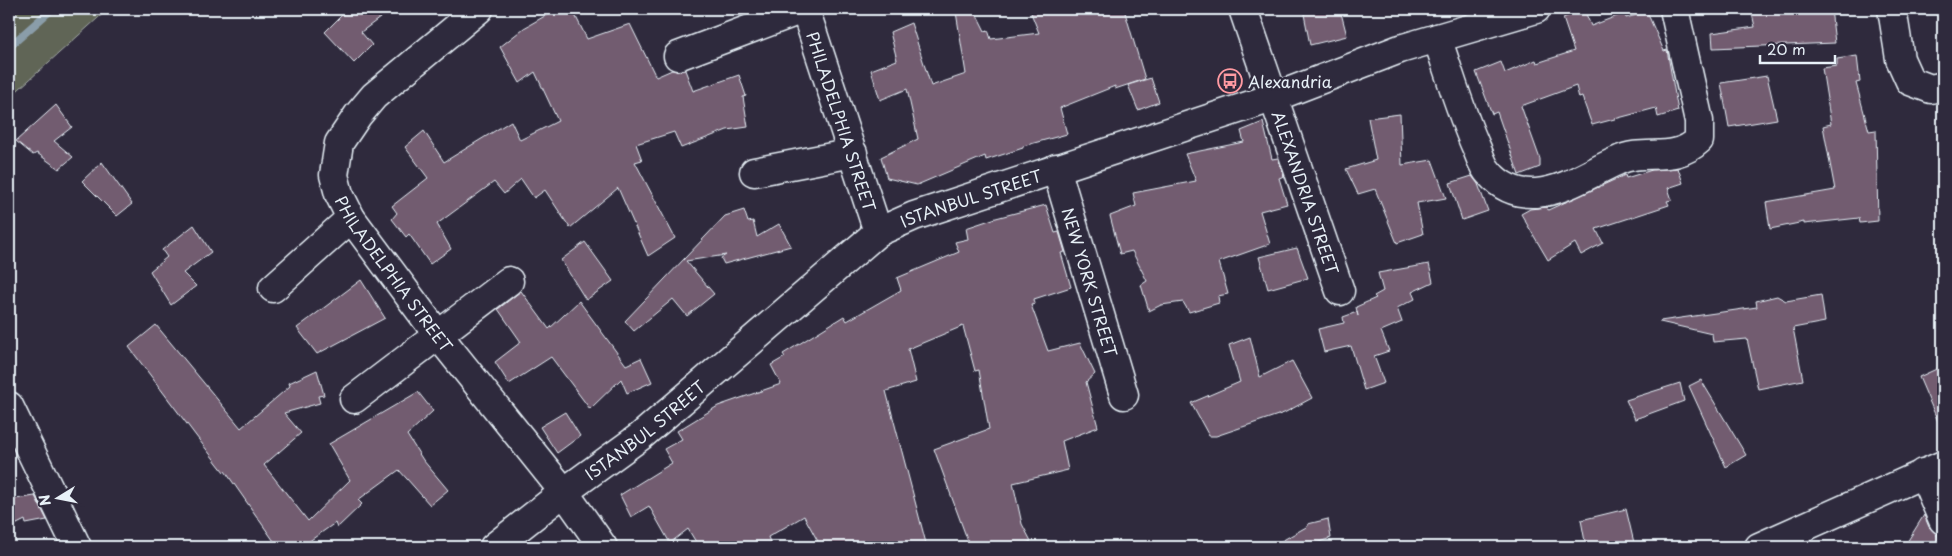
<svg xmlns="http://www.w3.org/2000/svg" width="1952" height="556" font-family="'Playpen Sans',sans-serif">
<style>
.green{fill:#616557;stroke:#a4aba8}
.lines{fill:none;stroke-linecap:round;stroke-linejoin:round}
.stream{stroke:#8a9da9;stroke-width:8}
.building{fill:#725b70;stroke:#e8f1f8}
.minor-casing{stroke:#e8f1f8;stroke-width:31}
.minor{stroke:#2f2a3d;stroke-width:28}
.labels{text-anchor:middle;dominant-baseline:central;stroke-width:5;stroke-linejoin:round;paint-order:stroke}
.poi-label{font-size:16px;fill:#e8f1f8;stroke:#2f2a3d;text-anchor:start}
.street-label{font-size:16px;fill:#e8f1f8;stroke:#2f2a3d}
</style>
<rect width="100%" height="100%" fill="#2f2a3d"/>
<filter id="ink" filterUnits="userSpaceOnUse"><feTurbulence type="fractalNoise" baseFrequency=".02" numOctaves="2"/><feDisplacementMap in="SourceGraphic" scale="10" xChannelSelector="R" yChannelSelector="G"/><feConvolveMatrix kernelMatrix="1 2 1 2 8 2 1 2 1" color-interpolation-filters="sRGB"/></filter>
<g filter="url(#ink)">
<path class="green" d="M21,9h87l-99,89v-77z"/>
<g class="lines">
<path class="stream" d="M9,47l43,-38"/>
</g>
<path class="building" d="M348,9h44l-31,23 11,13 -18,18 -29,-31z
M557,9h15l15,30 43,-15 26,53 16,-7 4,1 9,-1 8,21 46,-16 7,21 -3,1 5,30 -21,3 -46,18 -7,-16 -38,12 6,16 -7,2 40,76 -27,18 -30,-68 -48,40 -25,-38 -11,8 -13,-19 -17,15 -10,-12 -57,42 14,25 -21,15 -21,-30 -3,3 -14,-18 5,-6 -5,-7 36,-28 -23,-31 19,-16 20,31 67,-41 9,19 38,-19 -23,-49 -15,11 -20,-36 24,-19z
M974,9l11,22 3,-1 3,9 48,-6 -8,-20 11,-4h82l21,70 -30,10v-3l-55,22 7,26 -44,12v2l-37,12 -1,-4 -68,29 -30,-7 -6,-21 37,-18 -11,-50 -27,11 -9,-30 26,-10 -7,-28 21,-9 20,63 35,-12 -10,-62z
M1303,9h37l7,27 -37,9z
M1584,9l7,17 34,-13 1,5 21,-6 17,39 3,-1 11,61 -20,6 -2,-9 -64,17 -10,-28 -3,1 -3,-12 -55,20 19,53v8l-21,8 -22,-63 -5,2 -16,-42 25,-10 4,11 31,-13 1,3 37,-12 -11,-33z
M1751,9h80l4,34 -122,5 -1,-15 43,-6z
M1857,56l3,26 -4,1 13,48 7,-1 2,91 -18,2 -1,-5 -55,6v-2l-34,7 -4,-27 69,-12 -12,-64 8,-2 -9,-56 15,-2v-7z
M1767,76l10,43 -48,8 -8,-44z
M1151,78l8,24 -21,8 -10,-25z
M56,105l16,22 -18,14 19,16 -14,12 -22,-16 -4,2 -17,-14z
M1400,114l2,51 30,-5 14,38 -29,5 6,31 -26,9 -22,-54 -17,5 -12,-25 30,-9 -8,-42z
M1263,122l9,37 6,-1 6,18 -5,2 8,26 -27,7 10,33 -51,18 9,32 -10,2 1,7 -30,9 -6,-10 -22,3 -12,6 -8,-26 6,-4 -15,-30 -12,3 -10,-38 26,-10 -3,-13 63,-12 -11,-27 59,-12 -3,-11z
M102,162l30,42 -15,12 -35,-35z
M1678,168l5,15 -15,5 4,12 -5,1 2,4 -73,24 7,14 -22,12 -6,-12 -27,17 -27,-46 9,-5 17,-2 1,3 77,-35 1,3 26,-8z
M1472,176l6,8 10,27 -26,9 -12,-37z
M1046,205l9,28 4,-1 6,20 -4,1 10,34 -37,12 1,5 -4,1 17,46 32,-8 15,31 -9,8 12,45 -36,14 6,29 -55,13 9,41 9,17 -13,6h-48l-36,-98 55,-20 -10,-59 -4,1 -12,-45 -55,23 8,33 -30,9 41,156h-106l-17,-31 -36,21 4,10h-73l-11,-18 -18,14 -21,-37 -18,11 -11,-22 52,-32 -8,-14 18,-10 -5,-8 41,-25 63,-22 -10,-19 14,-8 -2,-3 61,-38 3,5 54,-31 -4,-12 62,-26 -4,-10 13,-3 -2,-11 30,-10z
M744,210l4,12 5,-1 4,16 22,-13 12,22 -67,18 -3,-6 5,-3 -40,6 28,33 -27,22 -14,-17 -39,32 -9,-10 100,-105z
M194,225l17,27 -28,21 13,13 -25,19 -21,-34 17,-14 -5,-7z
M585,242l28,39 -27,19 -25,-40z
M1297,248l11,30 -40,11 -9,-32z
M1429,264l4,18 -21,10 3,7 -18,9 5,14 -21,9 8,20 -15,5 10,27 -20,7 -13,-44 -27,6 -6,-23 26,-6 -1,-6 14,-5 1,4 -2,-9 20,-9 -2,-2 9,-5 -5,-18z
M361,280l24,38 -68,36 -20,-26z
M521,291l28,38 30,-28 47,64 15,-7 11,24 -25,11 -6,-14 -31,30 -39,-52 -42,27 -14,-22 26,-20 -23,-33z
M1821,295l4,27 -32,6 10,52 -45,9 -11,-50 -34,3 -1,-8 -52,-12v-1l97,-14 -1,-6 21,-5 9,5z
M156,325l85,103 49,-42 -1,-3 28,-13 7,25 -6,1 2,7 -36,10 17,20 -37,32 44,56 42,-41 -21,-36 89,-52 15,19 -26,24 16,25 25,30 -18,15 -31,-35 -41,30 4,4 -25,24 -2,-5 -34,24h-23l-53,-76 -1,1 -28,-36 -67,-89z
M1250,337l10,40 32,-16 20,37 -28,15 -68,23h-7l-18,-33 49,-21 -11,-37z
M1943,366v67l-24,-56z
M1701,380l45,75 -20,12 -37,-81z
M1680,383l4,18 -49,18 -9,-19z
M565,412l15,24 -23,17 -17,-26z
M35,496l12,24 -21,4 -1,-4 -16,8v-28z
M1626,509l9,38h-49l-5,-27z
M1924,515l5,12 7,6 7,14h-39z
M1328,519l3,19 -27,9h-33l37,-21v-2z"/>
<g class="lines">
<g class="minor-casing">
<g id="minor">
<path id="s1" d="M479,9l-105,87 -16,19 -19,28 -5,32 5,19 12,24 87,117 126,157 39,55"/>
<path id="s2" d="M805,9l73,223"/>
<path id="s3" d="M1243,9l97,282"/>
<path d="M1892,9l8,50 10,22 21,8 12,-3"/>
<path d="M1437,38c13,37 24,76 40,111 3,8 6,18 12,24 12,14 28,21 47,20 29,-2 55,-21 81,-32 29,-14 55,4 82,-21v-19l-25,-112"/>
<path d="M678,56l125,-47"/>
<path id="s4" d="M1056,168l68,227"/>
<path d="M754,172l99,-19"/>
<path d="M273,288l78,-70"/>
<path d="M354,399l155,-118"/>
<path d="M9,406l68,141"/>
<path d="M1923,473l20,47"/>
<path id="s5" d="M494,547l70,-55 77,-56 237,-204 36,-16 361,-119 125,-48 136,-40"/>
<path d="M1759,547l184,-82"/>
</g>
</g>
<use href="#minor" class="minor"/>
</g>
</g>
<defs>
<g id="bus-ring" transform="scale(1.25)"><circle r="9.5" fill="#2f2a3d" stroke="#ff9aa2" stroke-width="1.5"/><path d="M-5-6H5V4H4V6H2V4H-2V6H-4V4H-5ZM-3.5-4V0h7V-4ZM-3.5 1.2v1.5H-2V1.2ZM2 1.2v1.5H3.5V1.2Z" fill="#ff9aa2"/></g>
</defs>
<g fill-rule="evenodd">
<use href="#bus-ring" x="1230" y="81"/>
</g>
<g class="labels">
<g class="poi-label">
<text x="1248" y="81">Alexandria</text>
</g>
<g class="street-label">
<text stroke="none"><textPath href="#s2" startOffset="118">PHILADELPHIA STREET</textPath></text>
<text stroke="none"><textPath href="#s3" startOffset="194">ALEXANDRIA STREET</textPath></text>
<text stroke="none"><textPath href="#s5" startOffset="596">ISTANBUL STREET</textPath></text>
<text stroke="none"><textPath href="#s1" startOffset="344">PHILADELPHIA STREET</textPath></text>
<text stroke="none"><textPath href="#s4" startOffset="119">NEW YORK STREET</textPath></text>
<text stroke="none"><textPath href="#s5" startOffset="191">ISTANBUL STREET</textPath></text>
</g>
</g>
<rect width="1952" height="556" fill="none" stroke="#2f2a3d" stroke-width="30"/>
<rect x="15" y="15" width="1922" height="526" fill="none" stroke="#e8f1f8" stroke-width="2" filter="url(#ink)"/>
<g transform="translate(58 498) rotate(260)" stroke="#2f2a3d" stroke-width="4" paint-order="stroke">
<path d="M0-4L9 19L0 12L-9 19Z" fill="#e8f1f8"/>
<text y="-8" font-size="14" font-weight="bold" text-anchor="middle" fill="#e8f1f8">N</text>
</g>
<path d="M1760 55v8h75v-8" fill="none" stroke="#e8f1f8" stroke-width="2.5"/>
<text x="1767" y="55" font-size="15" fill="#e8f1f8" stroke="#2f2a3d" stroke-width="4" paint-order="stroke">20 m</text>
</svg>
